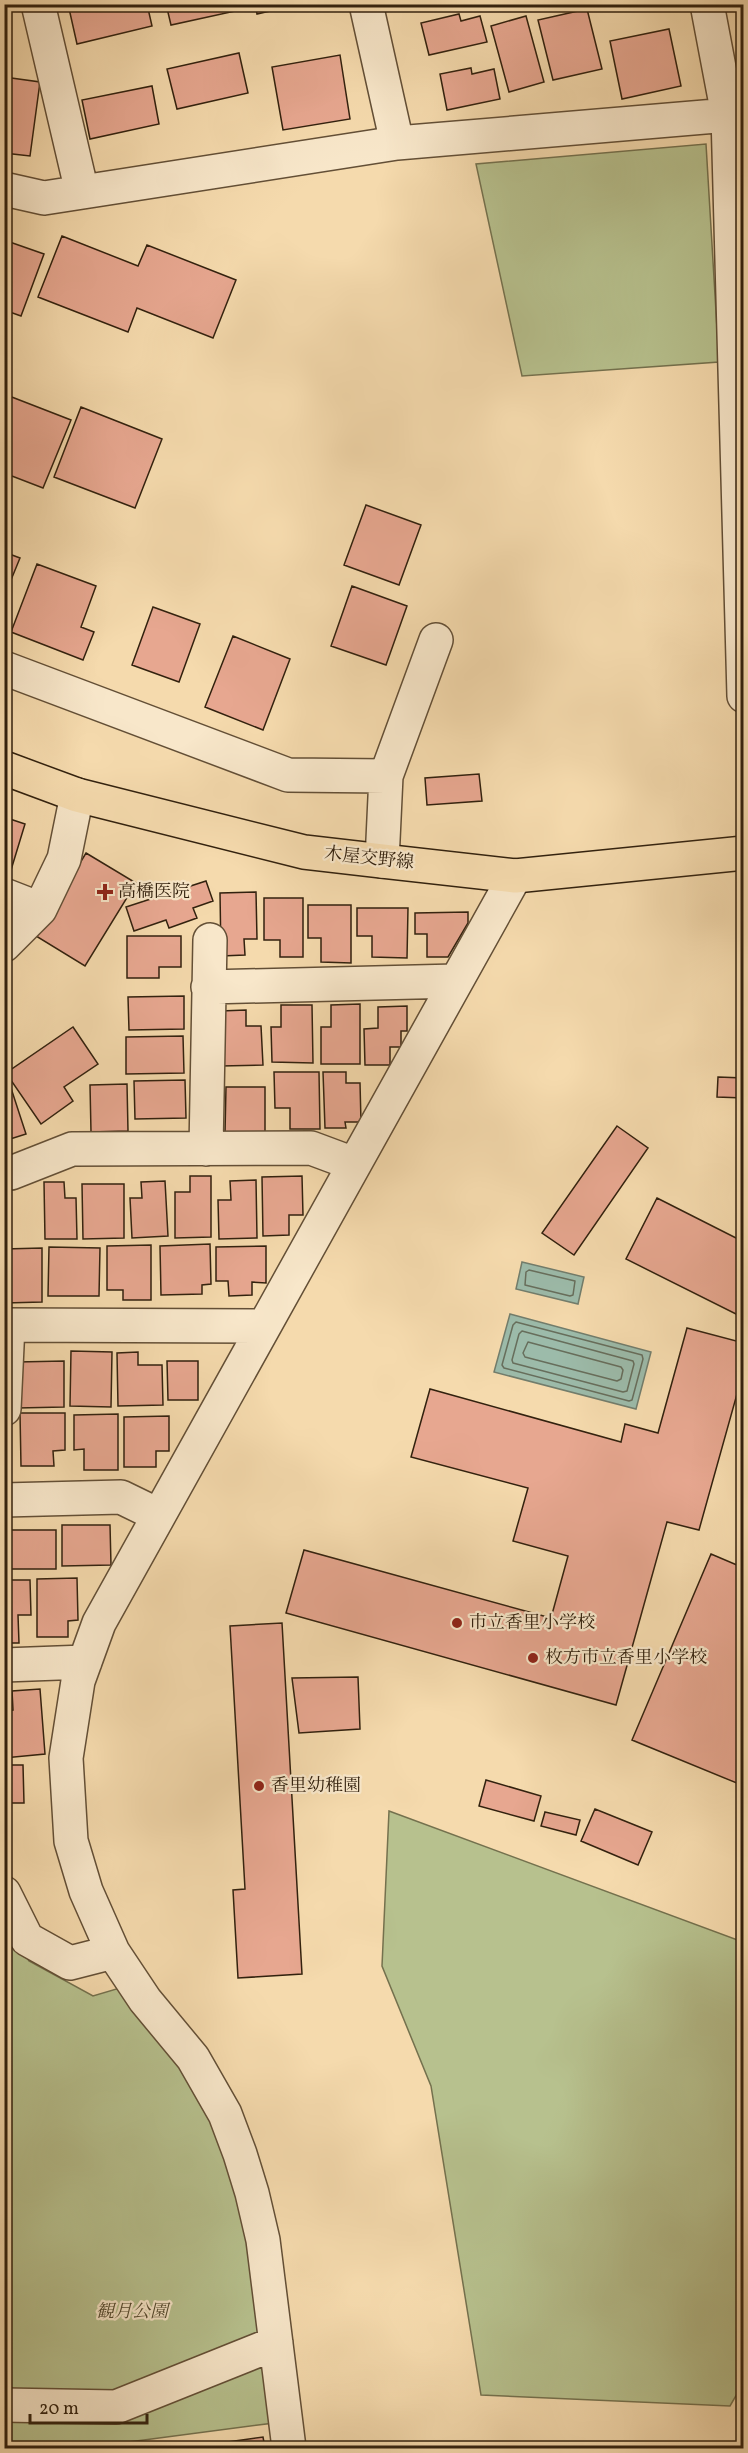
<svg xmlns="http://www.w3.org/2000/svg" width="748" height="2453" font-family="Vollkorn,'Noto Serif JP',serif">
<style>
.green{fill:#b7c18e;stroke:#74714e;stroke-width:1.5}
.water{fill:#9cbbaa;stroke:#727d6c;stroke-width:1.5}
.lines{fill:none;stroke-linecap:round;stroke-linejoin:round}
.shore{stroke:#676e5c;stroke-width:1.5}
.building{fill:#e7a790;stroke:#32210e;stroke-width:1.5}
.minor-casing{stroke:#634f36;stroke-width:36}
.major-casing{stroke:#32210e;stroke-width:36}
.minor{stroke:#f8e7ca;stroke-width:33}
.major{stroke:#f5daad;stroke-width:33}
.poi-dot{fill:#8f2418;stroke:#f8e7ca;stroke-width:2}
.labels{text-anchor:middle;dominant-baseline:central;stroke-width:4.5;stroke-linejoin:round;paint-order:stroke}
.street-label{font-size:18px;fill:#32210e;stroke:#f8e7ca}
.poi-label{font-size:18px;fill:#32210e;stroke:#f8e7ca;text-anchor:start}
.park-label{font-size:18px;font-style:italic;fill:#53492e;stroke:#f8e7ca}
</style>
<rect width="100%" height="100%" fill="#f5daad"/>
<filter id="stains"><feTurbulence type="fractalNoise" baseFrequency=".00333" numOctaves="4"/><feColorMatrix values="0 0 0 0 .2 0 0 0 0 .09 0 0 0 0 .02 0 0 0 .5 -.17"/></filter>
<radialGradient id="worn" r=".72"><stop offset=".6" stop-color="#630" stop-opacity="0"/><stop offset="1" stop-color="#630" stop-opacity=".3"/></radialGradient>
<path class="green" d="M706,144l13,218 -197,14 -46,-212z
M389,1811l354,131 1,440 -14,24 -249,-11 -50,-309 -49,-120z
M4,1922l25,39 64,35 30,-9 60,78 32,54 26,77 33,227 -191,25h-78z"/>
<path class="water" d="M522,1262l62,15 -6,27 -62,-15z
M510,1314l141,38 -15,57 -142,-37z"/>
<g class="lines">
<path class="shore" d="M529,1270l46,11 -2,14 -3,1 -45,-11 1,-13z
M516,1322l126,33 1,4 -11,41 -3,1 -125,-33 -2,-3 11,-40z
M522,1331l111,30 1,3 -7,27 -4,1 -110,-29 -1,-3 7,-26z
M528,1342l93,25 2,3 -2,9 -4,2 -92,-24 -2,-4z"/>
</g>
<path class="building" d="M68,4h79l5,22 -75,18z
M166,4h73l1,6 -69,15z
M255,4h45l-43,10z
M587,9l15,60 -49,11 -15,-60z
M4,13h5l-2,35h-3z
M459,14l2,7 19,-5 7,26 -58,13 -8,-32z
M526,16l18,66 -35,10 -18,-66z
M669,29l12,57 -59,13 -12,-58z
M239,53l9,40 -71,16 -10,-40z
M340,55l10,64 -67,11 -11,-63z
M471,68l1,6 22,-5 6,30 -53,11 -7,-36z
M4,77l36,5 -10,74 -26,-3z
M152,86l7,38 -69,15 -8,-39z
M62,236l76,30 9,-21 89,35 -23,58 -76,-30 -9,24 -90,-35z
M4,240l40,14 -23,62 -17,-6z
M4,394l67,26 -28,68 -39,-15z
M81,407l81,32 -27,69 -81,-31z
M366,505l55,20 -22,60 -55,-20z
M4,552l16,6 -16,39z
M37,564l59,22 -15,41 13,5 -11,28 -72,-28z
M352,586l55,20 -21,59 -55,-19z
M153,607l47,17 -21,58 -47,-17z
M233,636l57,23 -27,71 -58,-23z
M479,774l3,27 -55,4 -2,-27z
M4,817l21,7 -14,46 -7,-2z
M86,853l50,30 -51,83 -49,-30z
M206,881l7,20 -20,7 4,10 -28,10 -3,-8 -32,11 -8,-24z
M256,892l1,47h-13l1,16 -24,1 -1,-63z
M264,898h39v59h-23v-17h-16z
M308,905h43v58l-30,-1v-24h-13z
M357,908h51l-1,50 -35,-1v-21h-15z
M468,912v11l-20,34h-21v-23h-12v-21z
M127,936h54v31h-22v11h-32z
M184,996v33l-55,1 -1,-33z
M360,1004v60h-39v-37h10v-22z
M281,1005h31l1,58 -41,-1 -1,-35h10z
M407,1006v25h-6v16h-11v18h-25l-1,-36 14,-1v-21z
M246,1010v16h15l2,39 -42,1 -1,-55z
M73,1027l25,37 -34,23 9,14 -32,23 -35,-51z
M183,1036l1,37 -58,1v-37z
M274,1072h45l1,57h-30v-21h-15z
M323,1072h23v11h14l1,39h-16l1,6h-21z
M718,1077l26,1v20l-27,-1z
M185,1080l1,38 -51,1 -1,-38z
M127,1084l1,47 -37,1 -1,-47z
M10,1085l16,49 -22,7v-54z
M226,1087h39v46h-40z
M617,1126l31,22 -74,107 -32,-22z
M190,1176h21v61l-36,1v-46h15z
M302,1176l1,39h-14v20l-26,1 -1,-59z
M256,1180l1,58 -38,1 -1,-39h13l-1,-19z
M165,1181l3,55 -36,2 -2,-40h12l-1,-16z
M44,1182h20l1,16h11l1,41h-32z
M82,1184h42v54l-41,1z
M657,1198l87,44v76l-118,-59z
M210,1244l1,40 -9,1v9l-41,1 -1,-49z
M151,1245v55h-28v-10h-16v-44z
M266,1246v37l-14,-1v13l-23,1 -1,-15h-12v-34z
M49,1247l51,1 -1,48h-51z
M42,1248v54l-37,1 -1,-54z
M687,1328l57,15v26l-45,161 -32,-8 -51,183 -330,-92 18,-63 247,68 17,-62 -55,-15 15,-53 -117,-31 19,-68 191,53 4,-18 33,9z
M71,1351l41,1 -1,55 -41,-1z
M138,1352v13h24l1,40 -45,1 -1,-53z
M64,1361v46l-47,1v-46z
M167,1361h31v39h-30z
M20,1413h45v37l-12,1 1,15h-33z
M118,1414v56h-34v-21l-10,1v-35z
M169,1416v35h-13v16h-32v-50z
M62,1525h48l1,40 -49,1z
M5,1530h51v39h-51z
M711,1554l33,14v218l-112,-46z
M77,1578l1,42 -10,1v16h-31v-58z
M4,1580h26l1,35h-13l1,28h-15z
M282,1623l20,351 -64,4 -5,-88 12,-1 -15,-263z
M358,1677l2,52 -61,4 -7,-55z
M40,1689l5,65 -41,4v-47l9,-1 -1,-19z
M4,1765h19l1,38h-20z
M486,1780l55,16 -7,25 -55,-15z
M595,1809l57,23 -14,33 -57,-24z
M545,1812l35,8 -4,15 -35,-9z
M263,2437l2,11h-43l-1,-5z
M213,2443l1,5h-37z"/>
<g class="lines">
<g class="minor-casing">
<path id="minor" d="M38,4l44,188
M366,4l31,139
M707,4l21,111 16,581
M4,189l40,9 353,-55 331,-28 16,-4
M4,668l284,107 98,1
M382,861l4,-85 50,-136
M4,895l36,14
M4,945l36,-36 24,-50 13,-64
M208,987l248,-6
M206,1149l4,-209
M11,1173l61,-24 239,-1 43,16
M4,1325l260,1
M4,1409l4,-84
M4,1500l117,-3 37,18
M4,1665l81,-3
M4,1893l23,46 43,24 43,-11
M4,2405l112,2 160,-64
M289,2448l-26,-208 -11,-47 -12,-39 -15,-40 -32,-56 -48,-58 -32,-48 -27,-61 -15,-50 -5,-83 12,-77 21,-58 416,-747"/>
</g>
<g class="major-casing">
<path id="major" d="M4,768l73,27 227,57 78,9 133,15 229,-23"/>
</g>
<use href="#minor" class="minor"/>
<use href="#major" class="major"/>
</g>
<g class="poi-dot">
<path d="M102 883h6v6h6v6h-6v6h-6v-6h-6v-6h6z"/>
<circle cx="457" cy="1623" r="6"/>
<circle cx="533" cy="1658" r="6"/>
<circle cx="259" cy="1786" r="6"/>
</g>
<g class="labels">
<g class="street-label">
<text transform="translate(369 859) rotate(6)">木屋交野線</text>
</g>
<g class="poi-label">
<text x="118" y="892">高橋医院</text>
<text x="469" y="1623">市立香里小学校</text>
<text x="545" y="1658">枚方市立香里小学校</text>
<text x="271" y="1786">香里幼稚園</text>
</g>
<g class="park-label">
<text x="132" y="2312">観月公園</text>
</g>
</g>
<rect width="748" height="2453" fill="none" stroke="#f5daad" stroke-width="24"/>
<rect x="6" y="6" width="736" height="2441" fill="none" stroke="#32210e" stroke-width="3"/>
<rect x="12" y="12" width="724" height="2429" fill="none" stroke="#32210e" stroke-width="1.5"/>
<path d="M30 2414v9h117v-9" fill="none" stroke="#32210e" stroke-width="3"/>
<text x="39" y="2414" font-size="18" fill="#32210e" stroke="#f8e7ca" stroke-width="4.5" paint-order="stroke">20 m</text>
<rect width="100%" height="100%" filter="url(#stains)"/>
<rect width="100%" height="100%" fill="url(#worn)"/>
</svg>
